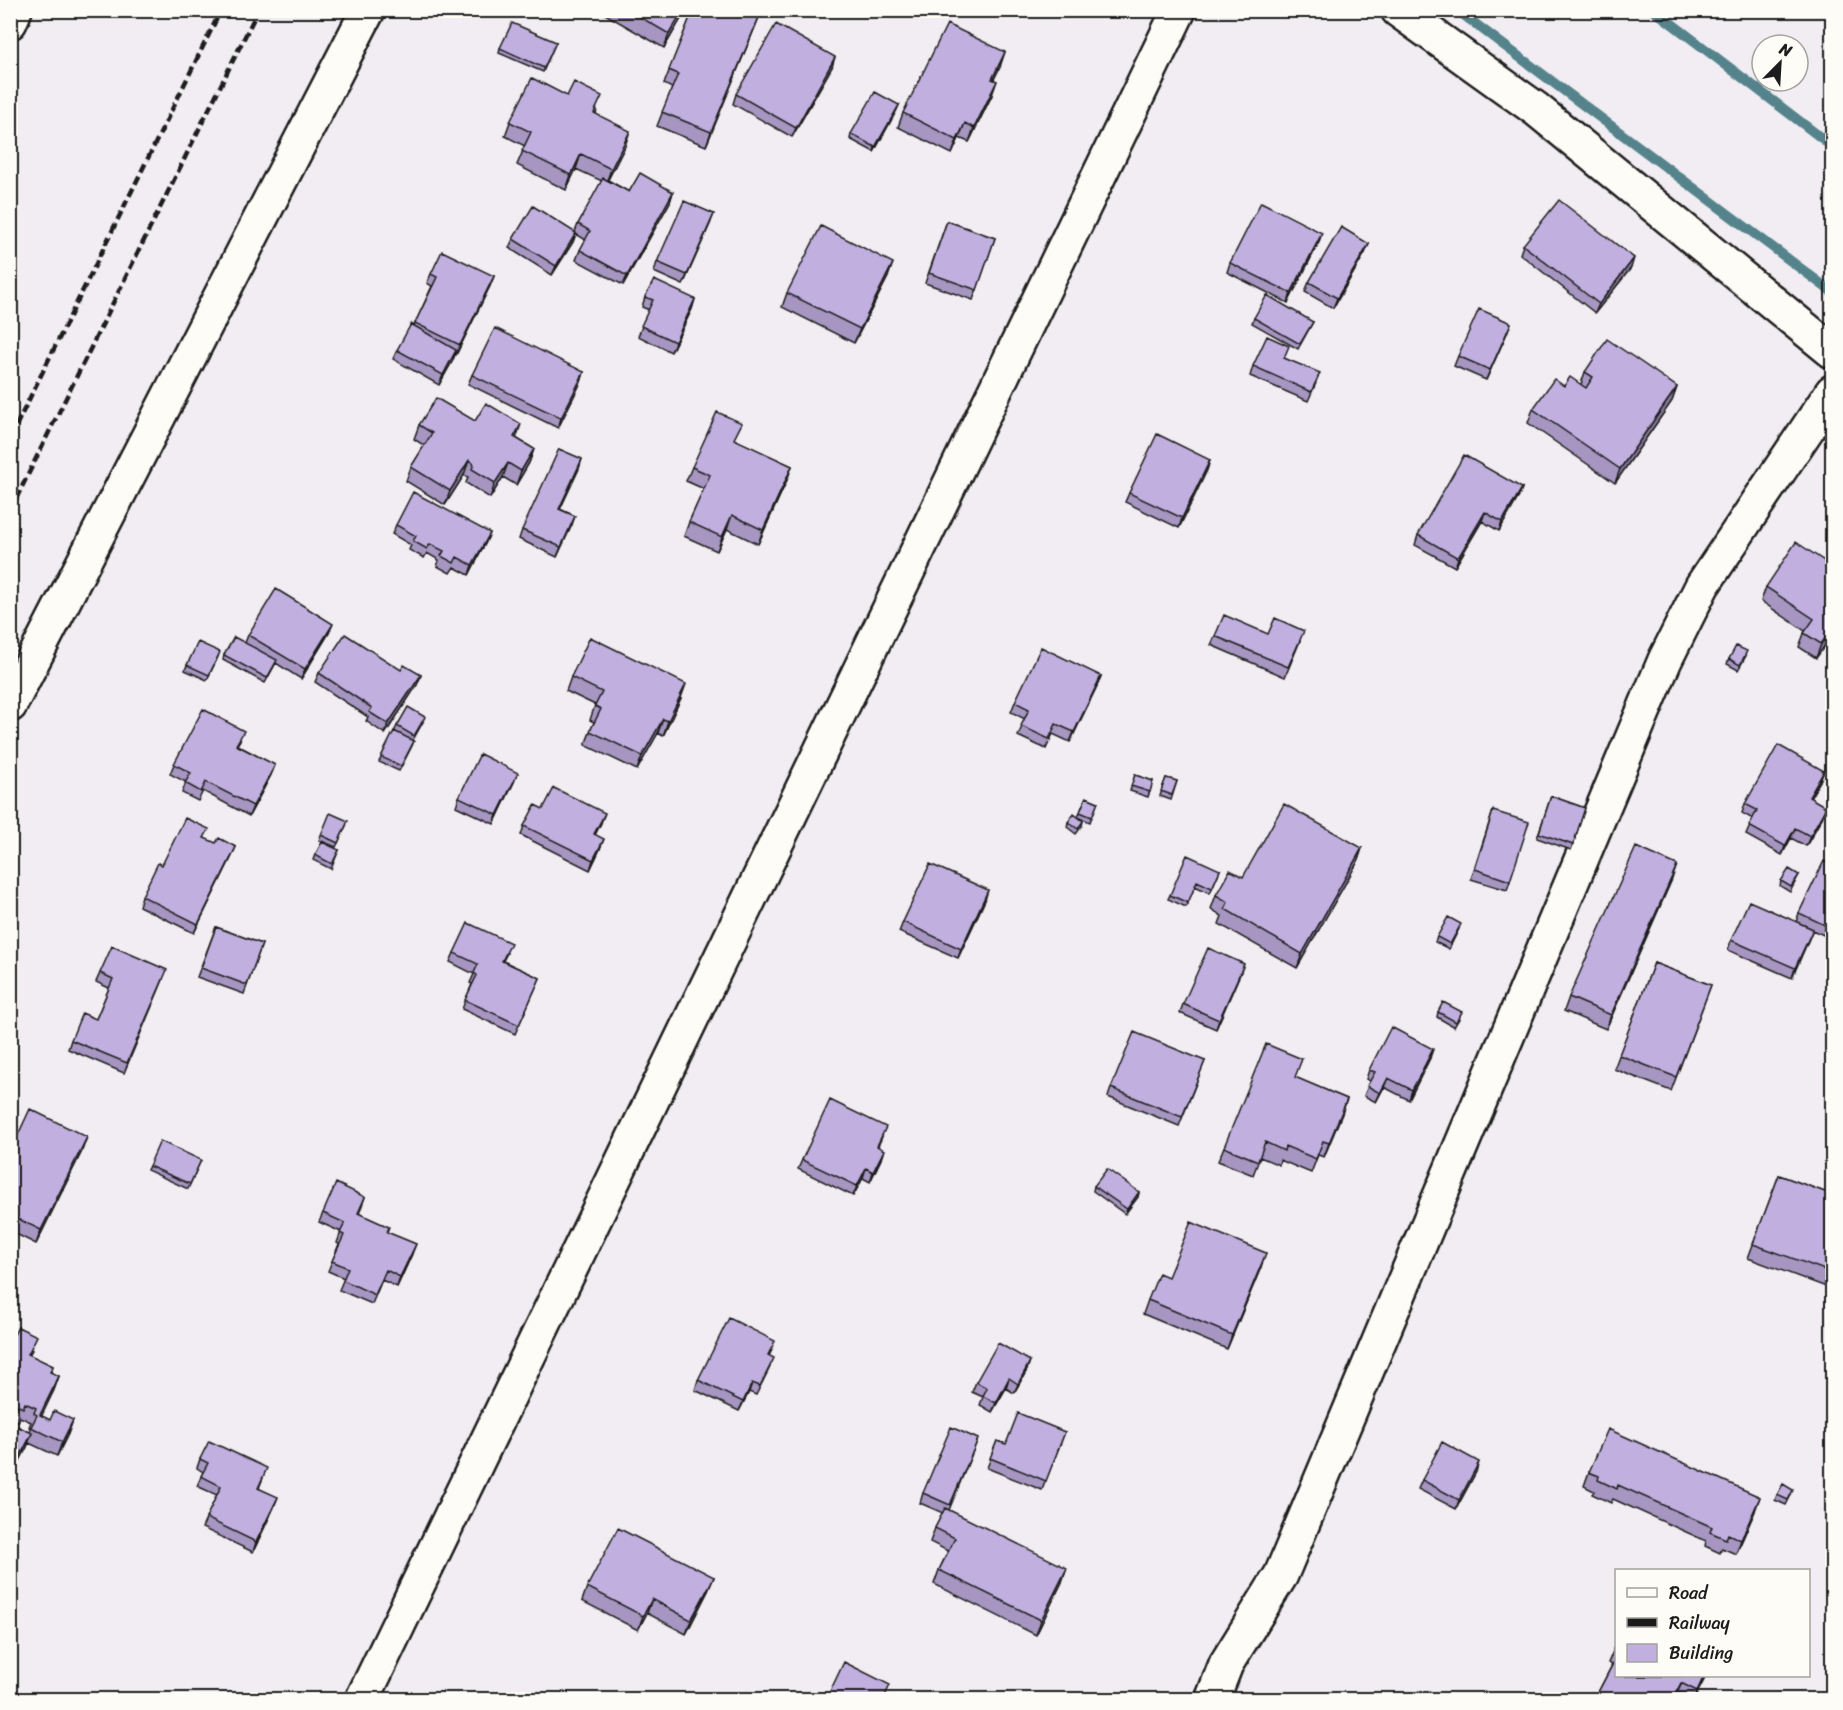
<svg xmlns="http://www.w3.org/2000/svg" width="1843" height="1710" font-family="Sriracha,sans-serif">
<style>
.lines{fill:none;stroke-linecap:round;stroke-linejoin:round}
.stream{stroke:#54838c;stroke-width:10}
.minor-casing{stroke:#1c1c1c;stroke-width:38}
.minor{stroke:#fdfcf7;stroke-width:33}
.rail{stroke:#1c1c1c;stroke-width:4.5;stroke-dasharray:9 4.5;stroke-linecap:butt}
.wall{fill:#a696c1;stroke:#1c1c1c;stroke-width:1.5}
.shaded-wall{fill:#877a9d;stroke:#1c1c1c;stroke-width:1.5}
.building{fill:#c1afe0;stroke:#1c1c1c;stroke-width:1.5}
</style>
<rect width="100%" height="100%" fill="#f1edf2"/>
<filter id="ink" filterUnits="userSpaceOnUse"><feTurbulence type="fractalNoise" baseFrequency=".0167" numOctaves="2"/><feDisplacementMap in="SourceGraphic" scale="12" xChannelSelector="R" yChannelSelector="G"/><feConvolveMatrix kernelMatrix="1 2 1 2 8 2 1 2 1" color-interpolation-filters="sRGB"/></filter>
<g filter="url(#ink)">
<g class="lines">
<path class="stream" d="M1457,10l375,282
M1654,10l178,136"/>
<g class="minor-casing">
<path id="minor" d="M1398,10l138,99 296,242
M10,22l5,-12
M10,705l358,-695
M362,1700l817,-1690
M1212,1700l14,-36 55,-89 384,-915 37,-74 130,-194"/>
</g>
<use href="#minor" class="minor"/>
<path class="rail" d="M10,438l211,-428
M10,511l248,-501"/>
</g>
<path class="wall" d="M598,10h88l-22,38z
M693,10h69l-56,136 -49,-20 15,-38 -8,-4z
M556,42l-13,30 -44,-19 1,-5z
M832,67l-40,70 -59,-33 3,-10z
M1000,67l-6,12 -2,16 -23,47 -10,-4 -7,16 -54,-27 5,-14z
M899,105l-25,47 -24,-13 1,-5z
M597,110l-1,4 29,32 -17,34 21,12h44l-3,10 -47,83 -47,-25 4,-10 6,-10 -10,-6 -3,8 -21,33 -43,-27 4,-9 62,-7 3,-8 24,-43 -26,-12 -10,21 -49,-25 8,-19 -20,-10 5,-14z
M947,221l48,17 -22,62 -48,-17z
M710,224l-27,61 -29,-13 3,-10z
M1319,242l-31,61 -61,-31 3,-9z
M1369,244l-4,9 -32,55 -28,-16 4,-10z
M1523,245l108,23 -36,45 -75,-59z
M431,274l63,2 -4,10 -34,69 -1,-1 -2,6 -14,25 -46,-26 4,-9 17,-24 18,-40 -5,-3z
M888,277l-34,66 -72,-36 5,-14z
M645,297l50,2 -3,10 -21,43 -33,-16 11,-26 -7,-3z
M1254,318l59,4 -15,27 -46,-26z
M1507,333l-21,47 -32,-14 4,-10z
M1285,358l31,25 -8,18 -58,-25 3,-10z
M584,372l-3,10 -23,46 -90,-44 4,-9z
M1585,372l92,15 -5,14 -57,82 -87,-60 5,-14 31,-23 17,-2z
M475,421l41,17 18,11 -5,14 -13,22 -13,-8 -13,21 -24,-15 2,-6 -4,-2 -19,30 -39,-24 5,-14 14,-21 -11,-7 5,-14z
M735,440l57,26 -5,14 -29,64 -31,-15 -10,22 -33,-15 5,-14 15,-33 -18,-8 6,-14z
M582,459l-22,50 15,7 -18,41 -38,-18 3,-9z
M1210,460l-3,10 -28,58 -54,-26 4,-9z
M1522,488l-4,10 -19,33 -17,-10 -27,46 -40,-22 3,-10z
M396,525l94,8 -4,9 -17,33 -15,-8 -4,6 -13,-7 2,-6 -12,-7 -3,5 -15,-8 2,-5 -19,-11z
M1833,567v81l-7,-4 -10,14 -17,-11 6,-16 -44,-30 5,-14z
M329,633l-28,46 -25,-16 -11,20 -42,-23 1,-5 21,-12 3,-8z
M1268,634l32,7 -15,36 -74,-32 4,-9z
M1746,656l-8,14 -11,-6 2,-5z
M218,657l-11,23 -22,-10 2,-5z
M401,670l20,5 -4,10 -32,49 -19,-13 2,-4 -53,-35 4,-9z
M1101,676l-4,10 -27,56 -17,-8 -7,15 -28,-13 7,-17 -14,-7 4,-10z
M571,677l110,21 -18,38 -5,-3 -21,37 -52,-25 9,-23 -4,-2 5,-15 -29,-14z
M423,722l-10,18 1,1 -2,5 -13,25 -20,-9 18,-36z
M240,740l-3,5 38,20 -4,10 -22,41 -46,-25 -5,10 -16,-8 4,-11 -16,-8 4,-10z
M1824,771l-4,10 -10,17 16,9 -3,9 -17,30 -15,-8 -9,17 -36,-20 7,-16 -11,-6 3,-9z
M1135,775l18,6 -5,16 -18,-6z
M1166,778l11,3 -6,19 -11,-4z
M514,782l-20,42 -38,-18 3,-9z
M1551,796l34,12 -14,42 -34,-12z
M1086,797l12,5 -8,20 -12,-5z
M543,809l58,14 -6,12 5,14 -10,21 -69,-35 3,-9z
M1493,811l17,70 -3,9 -36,-11z
M1083,821l-1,5 -6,8 -9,-7 1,-5z
M346,826l-10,21 -17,-7 2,-5z
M205,838l27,18 -38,77 -55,-27 3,-10 20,-31z
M1362,848l-5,15 -60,105 -78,-44 3,-8 -11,-7 5,-14 27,-18z
M339,850l-8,19 -18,-9 2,-5z
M1833,865v57l-7,14 -14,-6 -20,48 -64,-28 3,-10 65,-18 3,-9z
M1220,870l-10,23 -15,-7 -9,21 -18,-8 2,-4z
M1799,875l-9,17 -10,-6 1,-5z
M1672,879l-66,150 -42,-18 5,-14z
M985,900l-27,58 -59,-26 4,-10z
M216,927l46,17 -18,50 -47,-17z
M1459,929l-10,20 -14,-7 2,-5z
M454,953h53l-4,8 37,17 -25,56 -53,-25 10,-25 -2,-1 4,-9 -24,-12z
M1654,963l57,22 -40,106 -57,-22z
M100,973l63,7 -39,93 -56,-24 3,-9 25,-21 13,-31 -13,-6z
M1240,974l-24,55 -36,-16 3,-9z
M1438,1012l22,5 -6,10 -17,-10z
M1430,1058l-21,42 -25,-13 -8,15 -12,-6 6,-15 -4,-2 3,-9z
M1205,1061l-26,65 -71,-29 3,-9z
M1296,1078l51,21 -23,58 -6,-2 -7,18 -31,-13 -1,5 -19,-8 -7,18 -35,-14 6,-14z
M10,1134l7,3 65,14 -46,93 -26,-13z
M882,1137l-4,9 3,13 -11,23 -7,-4 -10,18 -55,-27 4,-9z
M201,1160l-13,29 -41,-19 2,-4z
M1779,1175l54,20v83l-4,10 -81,-30z
M1094,1186l45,6 -1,5 -13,17 -32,-23z
M365,1197l-6,17 28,18 25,22 -15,33 -15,-7 -10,24 -33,-14 5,-12 -16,-7 11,-27 -2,-1 4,-11 -22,-10 4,-9z
M1261,1267l-34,82 -84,-35 5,-14z
M10,1342l22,8 -3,5 24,11 -2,6 8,4 -5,14 -13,26 9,4h23l-5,14 -11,22 -28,-13 -19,37v-57l20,9 1,-4 -2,-1 2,-5 -11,-5 -2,5 -8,-3z
M772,1350l-3,6 1,11 -14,28 -7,-3 -10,19 -44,-21 3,-10z
M1027,1370l-13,23 -8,-5 -14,24 -12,-7 3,-8 -11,-5 4,-10z
M1065,1432l-23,58 -55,-22 10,-27 9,3z
M978,1439l-29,71 113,72 -26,53 -102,-51 5,-14 9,-19 -18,-9 5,-14 8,-15 -23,-10 3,-10z
M200,1459l63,19 -4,10 15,19 -21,45 -51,-24 15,-33 -20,-9 6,-14 -6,-4z
M1476,1472l-20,37 -38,-20 4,-9z
M1589,1472l166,39 -19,43 -14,-6 -2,5 -15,-7 1,-5 -93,-42 -2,4 -19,-9 2,-3 -10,-5z
M1777,1495h14l-5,10 -11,-5z
M1833,1547v20l-7,-2z
M714,1577l-6,14 -22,43 -39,-21 -9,17 -56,-29 5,-14z
M1617,1642v34h89l-12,24h-13l-5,-3 -1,3h-81l18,-35 -4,-2z"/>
<path class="shaded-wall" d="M683,10h3l-22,38 5,-14z
M762,10l-56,136 5,-14z
M1005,52l-5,15 -13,26 5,-14z
M835,57l-3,10 -40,70 4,-9z
M997,81l-5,14 -23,47 5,-14z
M899,105l-2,5 -23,42 1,-5z
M965,123l-6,15 -7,16 5,-14z
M630,131l-5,15 -19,37 5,-14z
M581,154l-5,15 -10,21 5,-15z
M673,192l-3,10 -47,83 4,-9z
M714,214l-4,10 -27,61 4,-10z
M576,233l-3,9 -21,33 4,-9z
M1322,233l-3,9 -31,61 3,-10z
M1369,244l-4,9 -32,55 4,-10z
M1634,258l-3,10 -36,45 4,-9z
M893,263l-5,14 -34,66 6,-14z
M494,276l-4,10 -34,69 4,-10z
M695,299l-3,10 -21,43 4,-10z
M1511,323l-4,10 -21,47 4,-10z
M456,350l-3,10 -14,25 4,-10z
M584,372l-3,10 -23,46 3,-10z
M1677,387l-5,14 -57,82 5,-14z
M521,424l-5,15 -2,-2z
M534,449l-5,14 -13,22 5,-14z
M582,459l-3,10 -23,49 3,-9z
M469,460l-5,15 -19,30 5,-14z
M1210,460l-3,10 -28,58 3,-10z
M508,463l-5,14 -13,21 5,-15z
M792,466l-5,14 -29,64 5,-14z
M1522,488l-4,10 -19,33 3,-9z
M1485,512l-3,9 -27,46 3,-9z
M732,515l-5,14 -10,22 5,-14z
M575,516l-3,9 -15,32 4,-10z
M490,533l-4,9 -17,33 3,-10z
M333,624l-4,9 -28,46 4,-10z
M1831,630l-5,14 -10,14 5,-14z
M421,675l-4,10 -32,49 3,-10z
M1101,676l-4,10 -27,56 4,-10z
M686,684l-5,14 -18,38 5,-15z
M663,719l-5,14 -21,37 5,-14z
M275,765l-4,10 -22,41 4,-10z
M1824,771l-4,10 -15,26 4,-10z
M518,773l-4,9 -20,42 3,-9z
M1826,807l-3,9 -17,30 4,-10z
M605,813l-4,10 -11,21 4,-10z
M1795,828l-4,10 -9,17 3,-9z
M604,839l-4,10 -10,21 3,-10z
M236,847l-4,9 -38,77 4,-9z
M1362,848l-5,15 -60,105 5,-14z
M1677,865l-5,14 -66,150 5,-14z
M988,890l-3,10 -27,58 3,-9z
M1813,929l-4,10 -17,39 3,-10z
M1244,964l-4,10 -24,55 3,-9z
M1433,1049l-3,9 -21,42 3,-10z
M1388,1078l-4,9 -8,15 4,-9z
M1347,1099l-5,15 -18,43 5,-14z
M87,1137l-5,14 -46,93 5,-14z
M884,1150l-3,9 -11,23 3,-10z
M866,1168l-3,10 -10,18 4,-10z
M1139,1192l-1,5 -13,17 2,-5z
M416,1244l-4,10 -15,33 3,-10z
M1266,1253l-5,14 -34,82 5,-14z
M1030,1361l-3,9 -13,23 4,-9z
M59,1376l-5,14 -19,40 5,-15z
M1009,1378l-3,10 -14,24 4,-9z
M752,1383l-3,9 -10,19 4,-9z
M73,1420l-5,14 -11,22 5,-14z
M32,1433l-5,14 -17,33v-4z
M1479,1462l-3,10 -20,37 3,-9z
M278,1497l-4,10 -21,45 3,-10z
M1760,1497l-5,14 -19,43 5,-14z
M1067,1568l-5,14 -26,53 5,-15z
M714,1577l-6,14 -22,43 5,-14z
M652,1599l-5,14 -9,17 5,-14z
M1704,1676h2l-13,24 4,-9z
M1681,1683l-5,14 -1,3h-3z"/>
<path class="building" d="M628,10h55l-14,24z
M693,10h69l-51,122 -49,-20 16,-38 -9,-4z
M512,23l44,19 -12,26 -44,-20z
M776,24l59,33 -39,71 -60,-34z
M947,24l58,28 -13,27 5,2 -23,47 -9,-5 -8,17 -54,-27z
M532,78l35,18 7,-14 28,14 -8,17 36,18 -19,38 -30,-15 -10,21 -49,-24 9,-19 -21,-10z
M875,92l24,13 -24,42 -24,-13z
M640,173l33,19 -46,84 -47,-26 10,-19 -12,-7 25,-46 26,14z
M1559,200l75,58 -35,46 -76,-59z
M684,201l30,13 -27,61 -30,-13z
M1261,202l61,31 -31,60 -61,-30z
M533,206l43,27 -20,33 -43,-27z
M947,221l48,17 -18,52 -48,-17z
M821,226l72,37 -33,66 -73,-36z
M1341,227l28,17 -32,54 -28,-16z
M442,251l52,25 -34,69 -45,-22 22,-46 -6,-3z
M654,280l41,19 -20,43 -34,-16 12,-26 -8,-3z
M1267,295l46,27 -13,22 -46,-26z
M1479,309l32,14 -21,47 -32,-14z
M411,324l45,26 -13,25 -46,-25z
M495,328l89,44 -23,46 -89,-43z
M1267,336l22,10 -5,12 36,15 -9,19 -58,-26z
M1607,339l70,48 -57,82 -87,-60 21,-30 10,7 6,-9 16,11 7,-11 -8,-5z
M436,398l39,23 11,-18 35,21 -7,13 20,12 -13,22 -13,-8 -13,20 -23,-14 2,-5 -5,-4 -19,31 -39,-24 21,-34 -13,-8z
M717,412l25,11 -8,16 58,27 -29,64 -31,-15 -10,22 -33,-15 21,-47 -18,-8z
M1157,434l53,26 -28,58 -53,-25z
M559,449l23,10 -23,50 16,7 -14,31 -39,-17z
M1464,455l58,33 -20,34 -17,-10 -27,46 -40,-23z
M413,492l77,41 -18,32 -15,-8 -3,6 -13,-7 3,-5 -14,-7 -3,5 -14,-8 3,-5 -20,-11z
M1796,542l37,25v64l-2,-1 -10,14 -17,-11 10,-14 -48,-32z
M276,589l57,35 -28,45 -57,-34z
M1224,615l44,19 7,-16 29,13 -16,36 -73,-31z
M345,634l56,36 3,-5 17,10 -33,49 -19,-12 3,-4 -53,-35z
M234,637l43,23 -10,18 -43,-23z
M590,637l96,47 -18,37 -5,-2 -21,37 -52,-25 11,-22 -6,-3 7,-14 -31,-15z
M198,642l22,10 -11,23 -22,-10z
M1736,646l11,5 -7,14 -11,-6z
M1041,647l60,29 -27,56 -18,-8 -7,15 -28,-13 8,-17 -14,-7z
M408,707l17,10 -11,19 -17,-10z
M203,709l41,22 -8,14 39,20 -22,41 -47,-24 -5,10 -16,-9 6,-10 -17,-9z
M394,731l20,10 -13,25 -20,-9z
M1778,745l46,26 -15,26 17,10 -16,29 -15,-8 -10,18 -36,-20 8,-16 -12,-6z
M480,754l38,19 -21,42 -38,-18z
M1135,775l18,6 -3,11 -19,-6z
M1166,778l11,3 -5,14 -11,-4z
M554,788l51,25 -11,21 10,5 -11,21 -69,-34 11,-21 8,4z
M1551,796l34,12 -12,37 -34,-12z
M1086,797l12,5 -6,15 -12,-5z
M1284,804l78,44 -60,106 -77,-45 3,-7 -12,-7 14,-25 13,7z
M1493,811l36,11 -19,59 -35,-12z
M330,813l18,8 -10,22 -17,-8z
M1074,814l9,7 -5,8 -10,-7z
M185,818l24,11 -5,9 12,5 3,-5 17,9 -38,77 -56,-28 16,-33 4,2z
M322,842l17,8 -7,14 -17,-9z
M1636,847l41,18 -66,150 -42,-18z
M1187,855l33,15 -8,18 -15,-7 -9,22 -18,-8z
M1824,861l9,4v55l-4,7 -30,-14z
M930,864l58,26 -27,59 -58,-27z
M1789,869l10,6 -8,12 -10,-6z
M1749,901l64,28 -18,39 -64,-28z
M1448,917l13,7 -11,20 -13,-7z
M468,923l43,20 -9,18 38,17 -21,47 -54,-25 12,-25 -3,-2 4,-9 -24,-11z
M216,927l46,17 -15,41 -46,-17z
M112,946l55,24 -40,93 -56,-23 11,-27 14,6 17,-40 -13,-6z
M1208,948l36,16 -25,56 -36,-16z
M1654,963l57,22 -35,92 -57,-22z
M1443,1002l19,10 -6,10 -18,-10z
M1391,1027l42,22 -21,41 -24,-12 -8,15 -13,-7 8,-14 -6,-2z
M1134,1032l71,29 -23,56 -71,-29z
M1266,1044l36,15 -7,18 52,22 -18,44 -6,-2 -7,18 -31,-13 -1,5 -19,-9 -7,19 -34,-14z
M830,1100l56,27 -9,19 7,4 -11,22 -7,-4 -9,18 -55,-26z
M30,1109l57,28 -46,93 -31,-15v-81l7,3z
M160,1141l41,19 -11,24 -41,-18z
M1107,1169l32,23 -12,17 -33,-23z
M1779,1175l54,20v78l-80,-29z
M336,1183l29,14 -7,16 31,14 -2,5 29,12 -16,33 -14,-7 -11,25 -32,-15 5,-12 -16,-7 12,-26 -4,-2 5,-10 -22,-10z
M1191,1222l75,31 -34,82 -84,-35 11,-27 9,4z
M729,1318l46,23 -7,14 6,3 -14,28 -8,-3 -9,19 -45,-22z
M18,1327l19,9 -9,18 25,12 -3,6 9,4 -19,39 10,5 4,-9 19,9 -11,22 -31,-15 6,-12 -3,-2 2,-5 -11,-5 -2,5 -13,-6v-60z
M998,1343l32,18 -12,23 -9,-6 -13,25 -13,-7 4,-8 -11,-6z
M1018,1413l47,19 -19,49 -56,-23 7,-17 9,3z
M10,1423l22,10 -22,43z
M951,1427l27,12 -28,66 -27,-12z
M1608,1429l152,68 -19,43 -13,-6 -2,5 -16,-7 2,-5 -94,-42 -1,4 -19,-9 1,-4 -10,-4z
M209,1441l58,27 -9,20 20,9 -22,45 -50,-24 15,-32 -20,-10 7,-13 -8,-4z
M1442,1442l37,20 -20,38 -37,-20z
M1783,1484l10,6 -5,10 -11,-5z
M945,1508l122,60 -26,52 -102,-50 16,-32 -20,-10z
M618,1528l96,49 -23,43 -39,-21 -9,17 -56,-29z
M1833,1547v14l-5,-1z
M1617,1642v8l-4,-1z
M1617,1656v20h87l-7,15 -16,-8 -9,17h-78z
M844,1662l46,23 -7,15h-57z"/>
</g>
<rect width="1843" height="1710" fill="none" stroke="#fdfcf7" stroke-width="36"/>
<rect x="18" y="18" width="1807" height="1674" fill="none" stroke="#1c1c1c" stroke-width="2" filter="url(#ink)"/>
<rect x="1615" y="1569" width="195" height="108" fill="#fdfcf7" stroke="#a3a29f" stroke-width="1.5"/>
<rect x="1627" y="1588" width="30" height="9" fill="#fdfcf7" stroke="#a3a29f" stroke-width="1.5"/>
<text x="1669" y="1599" font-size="18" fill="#1c1c1c">Road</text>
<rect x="1627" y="1618" width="30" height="9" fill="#1c1c1c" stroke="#a3a29f" stroke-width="1.5"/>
<text x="1669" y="1629" font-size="18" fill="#1c1c1c">Railway</text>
<rect x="1627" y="1644" width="30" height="18" fill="#c1afe0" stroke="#a3a29f" stroke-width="1.5"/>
<text x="1669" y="1659" font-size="18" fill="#1c1c1c">Building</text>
<g transform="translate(1780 63) rotate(24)"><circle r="28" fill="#fdfcf7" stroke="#a3a29f" stroke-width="1.5"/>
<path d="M0-4.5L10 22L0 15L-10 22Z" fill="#1c1c1c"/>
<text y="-9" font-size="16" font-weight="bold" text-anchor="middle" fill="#1c1c1c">N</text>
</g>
</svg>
